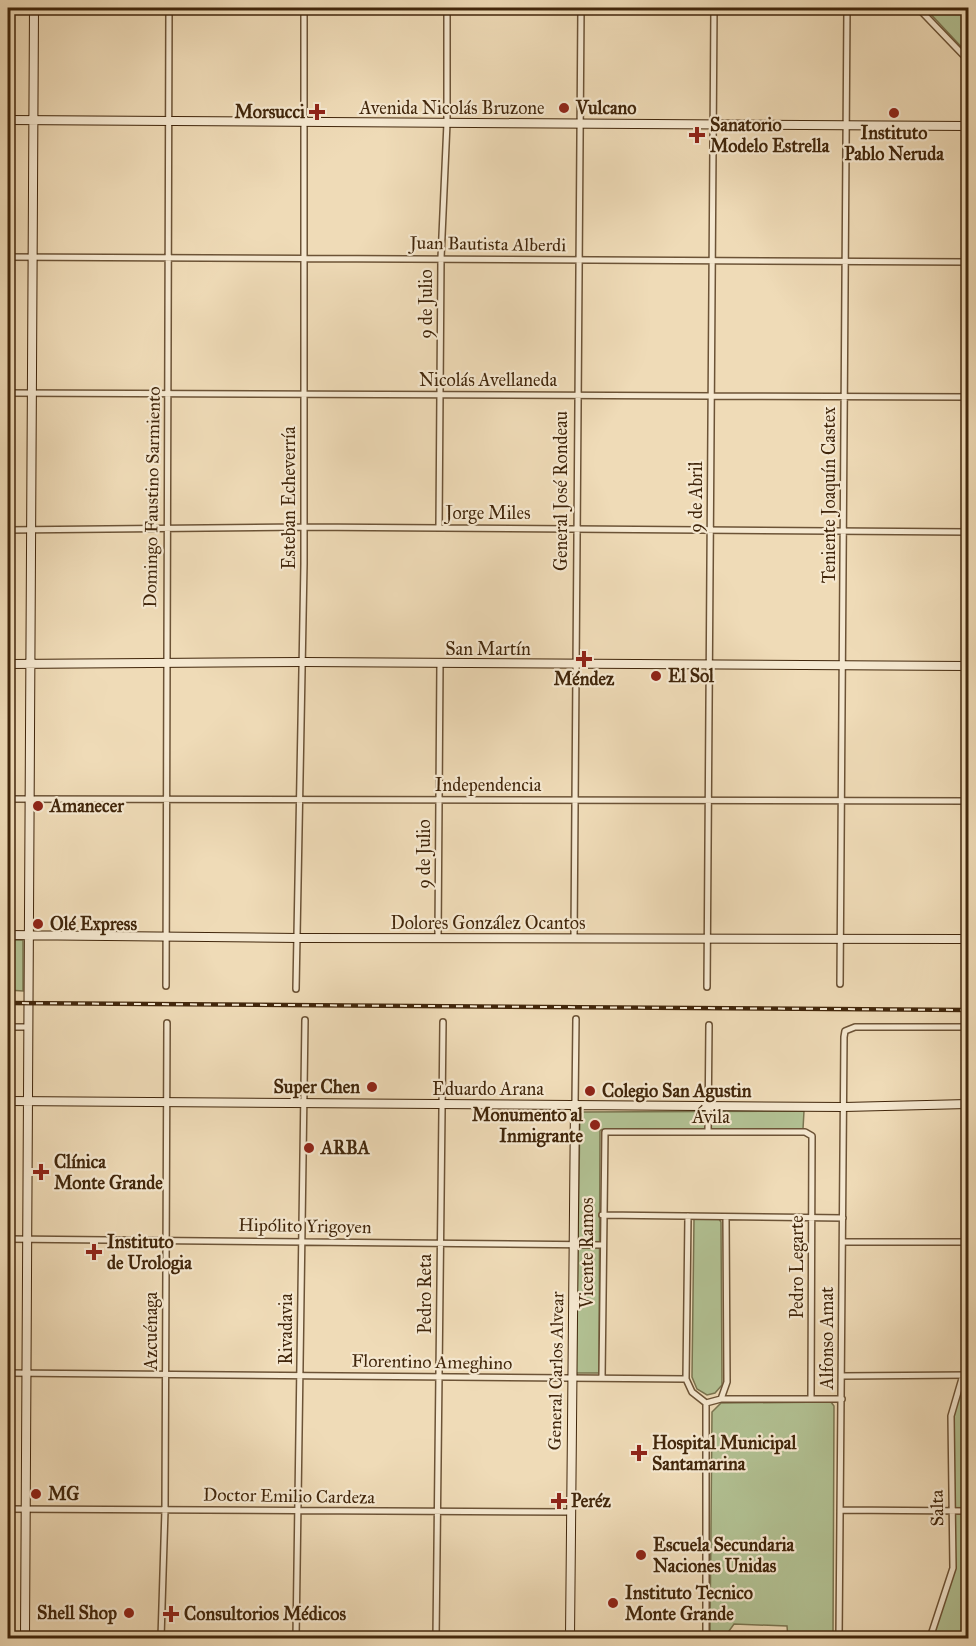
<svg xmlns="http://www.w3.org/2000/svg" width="976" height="1646" font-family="'IM FELL Great Primer',serif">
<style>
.green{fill:#b2c193;stroke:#7a744f;stroke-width:1.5}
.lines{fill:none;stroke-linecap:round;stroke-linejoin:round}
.street-casing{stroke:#6c5336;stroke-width:8}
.secondary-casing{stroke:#41260b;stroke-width:10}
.street{stroke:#f5e8d0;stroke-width:5}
.secondary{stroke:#f5e8d0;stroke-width:8}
.rail-casing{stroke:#41260b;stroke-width:4.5}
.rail{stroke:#f5e8d0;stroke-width:2;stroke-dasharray:7;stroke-linecap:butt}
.poi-dot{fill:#8f2418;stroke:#f5e8d0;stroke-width:2}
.labels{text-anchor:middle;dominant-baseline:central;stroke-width:4.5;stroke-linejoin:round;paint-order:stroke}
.street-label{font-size:18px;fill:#41260b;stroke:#f5e8d0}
.poi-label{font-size:18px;font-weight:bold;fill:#41260b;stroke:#f5e8d0;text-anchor:start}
</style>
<rect width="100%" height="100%" fill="#efdbb7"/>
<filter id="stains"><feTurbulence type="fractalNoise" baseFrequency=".00333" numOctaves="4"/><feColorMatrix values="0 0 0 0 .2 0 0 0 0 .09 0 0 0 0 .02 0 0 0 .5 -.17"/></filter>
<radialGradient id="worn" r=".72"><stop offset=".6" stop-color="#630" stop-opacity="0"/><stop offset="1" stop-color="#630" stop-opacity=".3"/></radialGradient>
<path class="green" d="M925,8h43v46z
M8,940h15v51l-15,-1z
M804,1111l-1,18 -203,1 -1,243h-23l4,-261z
M694,1219h25l2,3 1,163 -7,8 -8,2 -10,-6 -5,-12z
M968,1379v259h-35l22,-70 -1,-152c3,-12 3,-30 14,-37z
M831,1402l3,4 -1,232h-45l-1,-12 -53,-2 -10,14 -14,-1 2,-225 9,-9z"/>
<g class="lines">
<g class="street-casing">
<path id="street" d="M918,8l50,52
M8,257l960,5
M8,393l960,4
M439,528l2,-270 6,-135v-115
M8,530l295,-3 665,5
M8,799l960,2
M438,937l2,-274
M574,938l7,-930
M840,984l7,-976
M166,986l3,-978
M707,987l7,-979
M296,989l8,-425v-556
M8,1027h20
M575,1104l1,-85
M708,1132l1,-107
M602,1215l241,3
M688,1216l-2,163 6,13 14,11 15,-4h121
M8,1239l594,6
M843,1242h125
M8,1373l678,6
M842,1376l126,-1
M602,1378l3,-246h200l7,4 -1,262
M721,1399l6,-17 -1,-165
M8,1509l563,3
M840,1510l128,1
M161,1638l4,-128 2,-487
M296,1638l9,-618
M436,1638l7,-616
M706,1638v-235
M839,1638l5,-601 1,-6 10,-4h113
M930,1638l23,-70 -2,-152 12,-41"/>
</g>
<g class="secondary-casing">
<path id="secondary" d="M8,120l960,6
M8,664l295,-2 665,4
M8,935l290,3 670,1
M8,1101l836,6 124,-3
M25,1638l9,-1630
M570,1638l5,-534"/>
</g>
<use href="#street" class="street"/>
<use href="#secondary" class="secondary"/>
<g class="rail-casing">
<path id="rail" d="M8,1003l960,7"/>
</g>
<use href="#rail" class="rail"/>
</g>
<g class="poi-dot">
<circle cx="564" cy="108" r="6"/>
<path d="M314 103h6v6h6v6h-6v6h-6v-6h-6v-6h6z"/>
<circle cx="894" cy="113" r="6"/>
<path d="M694 126h6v6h6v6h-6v6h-6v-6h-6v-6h6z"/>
<path d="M581 650h6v6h6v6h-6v6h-6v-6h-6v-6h6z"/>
<circle cx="656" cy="676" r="6"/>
<circle cx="38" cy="806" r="6"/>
<circle cx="38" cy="924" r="6"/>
<circle cx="372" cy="1087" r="6"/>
<circle cx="590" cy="1091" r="6"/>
<circle cx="595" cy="1125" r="6"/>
<circle cx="309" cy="1148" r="6"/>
<path d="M38 1163h6v6h6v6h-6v6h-6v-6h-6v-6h6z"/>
<path d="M91 1243h6v6h6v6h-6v6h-6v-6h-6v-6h6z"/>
<path d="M636 1444h6v6h6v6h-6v6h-6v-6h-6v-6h6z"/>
<circle cx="36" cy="1494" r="6"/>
<path d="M556 1492h6v6h6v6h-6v6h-6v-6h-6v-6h6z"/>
<circle cx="641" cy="1555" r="6"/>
<circle cx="613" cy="1603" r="6"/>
<circle cx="129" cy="1613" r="6"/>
<path d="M168 1605h6v6h6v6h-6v6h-6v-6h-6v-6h6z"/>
</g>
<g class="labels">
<g class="street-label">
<text x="452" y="108">Avenida Nicolás Bruzone</text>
<text transform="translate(488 244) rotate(1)">Juan Bautista Alberdi</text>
<text transform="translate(426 304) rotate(-90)">9 de Julio</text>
<text x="488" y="380">Nicolás Avellaneda</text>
<text transform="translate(561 491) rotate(-90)">General José Rondeau</text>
<text transform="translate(829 495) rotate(-90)">Teniente Joaquín Castex</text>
<text transform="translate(152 497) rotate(-89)">Domingo Faustino Sarmiento</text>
<text transform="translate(696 497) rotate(-90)">9 de Abril</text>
<text transform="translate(289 498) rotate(-90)">Esteban Echeverría</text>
<text x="488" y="513">Jorge Miles</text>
<text x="488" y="649">San Martín</text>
<text x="488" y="785">Independencia</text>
<text transform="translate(424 854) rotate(-90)">9 de Julio</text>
<text x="488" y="923">Dolores González Ocantos</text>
<text x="488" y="1089">Eduardo Arana</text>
<text x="711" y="1117">Ávila</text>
<text transform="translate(305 1226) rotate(1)">Hipólito Yrigoyen</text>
<text transform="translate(587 1253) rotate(-90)">Vicente Ramos</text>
<text transform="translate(797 1267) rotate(-90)">Pedro Legarte</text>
<text transform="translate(425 1294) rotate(-90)">Pedro Reta</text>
<text transform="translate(286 1329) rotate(-90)">Rivadavia</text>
<text transform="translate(151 1331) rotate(-90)">Azcuénaga</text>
<text transform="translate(827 1338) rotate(-90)">Alfonso Amat</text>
<text transform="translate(432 1362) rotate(1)">Florentino Ameghino</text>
<text transform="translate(556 1371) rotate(-89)">General Carlos Alvear</text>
<text transform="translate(289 1496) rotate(1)">Doctor Emilio Cardeza</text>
<text transform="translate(937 1508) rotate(-91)">Salta</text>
</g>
<g class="poi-label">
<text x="576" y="108">Vulcano</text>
<text x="305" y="112" text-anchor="end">Morsucci</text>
<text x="710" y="125">Sanatorio<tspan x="710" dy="21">Modelo Estrella</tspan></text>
<text x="894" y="133" text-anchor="middle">Instituto<tspan x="894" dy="21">Pablo Neruda</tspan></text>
<text x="668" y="676">El Sol</text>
<text x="584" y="679" text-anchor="middle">Méndez</text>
<text x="50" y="806">Amanecer</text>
<text x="50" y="924">Olé Express</text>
<text x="360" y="1087" text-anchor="end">Super Chen</text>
<text x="602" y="1091">Colegio San Agustin</text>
<text x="583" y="1115" text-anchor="end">Monumento al<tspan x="583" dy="21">Inmigrante</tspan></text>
<text x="321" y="1148">ARBA</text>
<text x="54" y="1162">Clínica<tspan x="54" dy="21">Monte Grande</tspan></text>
<text x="107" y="1242">Instituto<tspan x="107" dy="21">de Urologia</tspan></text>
<text x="652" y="1443">Hospital Municipal<tspan x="652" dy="21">Santamarina</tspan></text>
<text x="48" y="1494">MG</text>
<text x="571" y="1501">Peréz</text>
<text x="653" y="1545">Escuela Secundaria<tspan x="653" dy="21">Naciones Unidas</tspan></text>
<text x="625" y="1593">Instituto Tecnico<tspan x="625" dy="21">Monte Grande</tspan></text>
<text x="117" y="1613" text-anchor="end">Shell Shop</text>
<text x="184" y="1614">Consultorios Médicos</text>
</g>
</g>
<rect width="976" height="1646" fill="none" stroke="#efdbb7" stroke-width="30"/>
<rect x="9" y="9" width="958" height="1628" fill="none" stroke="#41260b" stroke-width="3"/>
<rect x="15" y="15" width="946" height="1616" fill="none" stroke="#41260b" stroke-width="1.5"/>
<rect width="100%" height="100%" filter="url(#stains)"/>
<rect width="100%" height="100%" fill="url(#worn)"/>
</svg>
